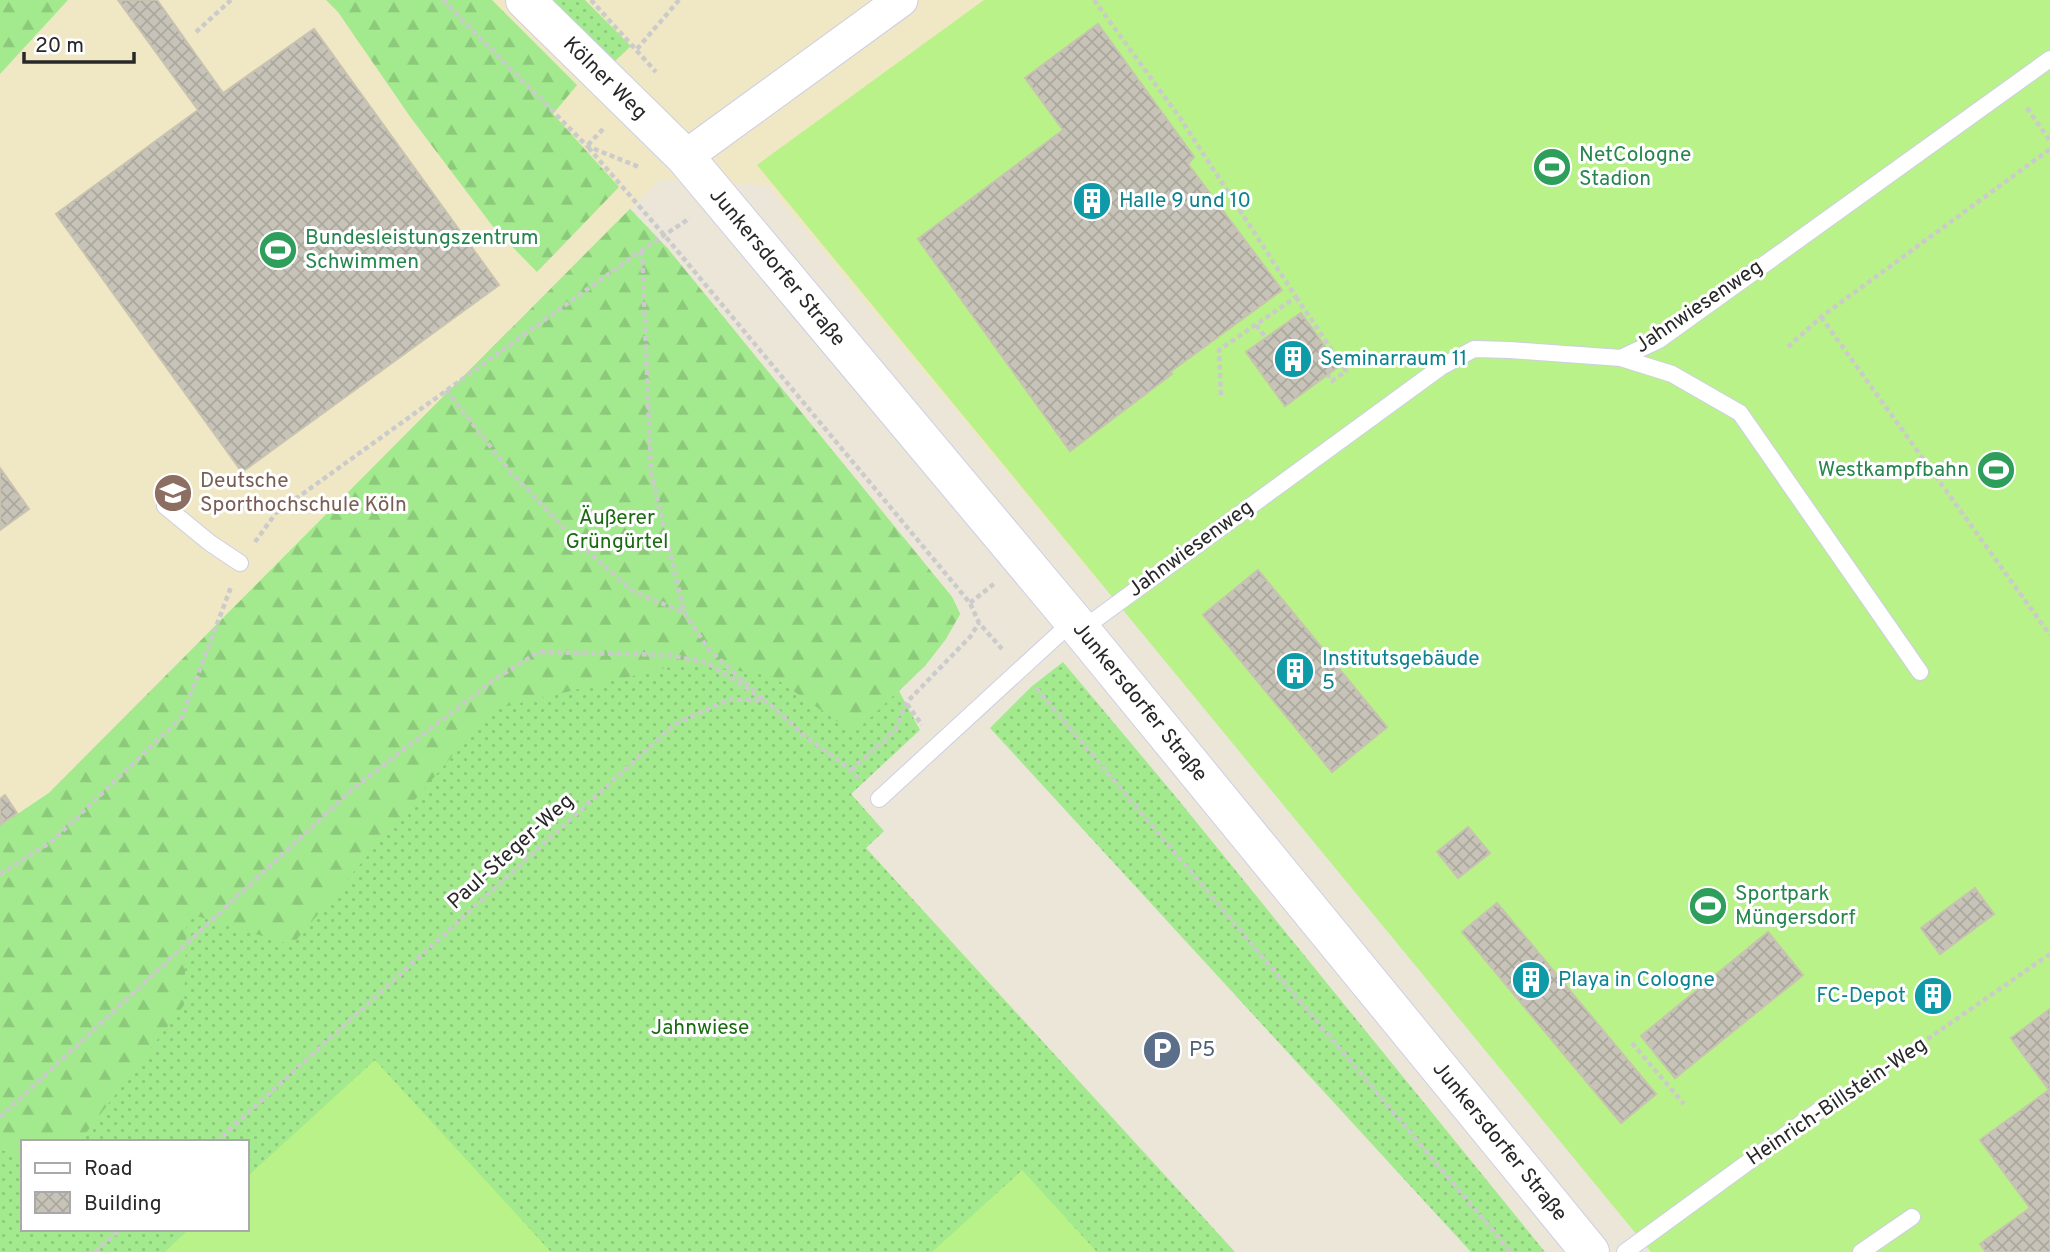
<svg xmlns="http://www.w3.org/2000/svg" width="2050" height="1252" font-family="Overpass,sans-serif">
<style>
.education{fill:#f0e7c5}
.grass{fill:url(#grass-dots);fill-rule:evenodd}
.forest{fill:url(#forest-firs)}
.pitch{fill:#b9f288}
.building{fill:url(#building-cross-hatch);stroke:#c8c2b1;stroke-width:2}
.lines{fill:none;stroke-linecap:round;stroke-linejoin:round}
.lane-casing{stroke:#cdcee3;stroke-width:18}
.street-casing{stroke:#cdcee3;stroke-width:35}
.secondary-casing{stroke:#cdcee3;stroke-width:40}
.path{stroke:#cbcbcb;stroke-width:4.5;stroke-dasharray:5 3.5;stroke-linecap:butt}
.lane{stroke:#fff;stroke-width:16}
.street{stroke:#fff;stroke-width:33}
.secondary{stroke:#fff;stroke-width:38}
.labels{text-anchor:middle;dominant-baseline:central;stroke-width:6;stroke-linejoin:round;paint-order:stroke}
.street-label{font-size:21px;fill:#282828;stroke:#fff}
.leisure-label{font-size:21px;fill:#27864d;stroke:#fff;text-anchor:start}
.culture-label{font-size:21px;fill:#0d838f;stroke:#fff;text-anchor:start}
.education-label{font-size:21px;fill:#785e54;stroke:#fff;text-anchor:start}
.park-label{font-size:21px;fill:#1a6b12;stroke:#fff}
.service-label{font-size:21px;fill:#4e5e75;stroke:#fff;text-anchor:start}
</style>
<defs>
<pattern id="grass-dots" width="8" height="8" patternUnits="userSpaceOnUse" patternTransform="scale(1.75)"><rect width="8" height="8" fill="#a2ea8d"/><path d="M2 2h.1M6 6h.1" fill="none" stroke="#8cc97a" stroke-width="1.8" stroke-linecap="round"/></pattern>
<pattern id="forest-firs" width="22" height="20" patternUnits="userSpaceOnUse" patternTransform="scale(1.75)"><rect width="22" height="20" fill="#a2ea8d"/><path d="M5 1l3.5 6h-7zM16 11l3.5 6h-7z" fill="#8cc97a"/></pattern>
<pattern id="building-cross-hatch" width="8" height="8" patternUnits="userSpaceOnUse" patternTransform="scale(1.75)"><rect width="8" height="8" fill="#c7c3b8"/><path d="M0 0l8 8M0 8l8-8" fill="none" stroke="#aba89e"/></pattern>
</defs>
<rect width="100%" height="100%" fill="#ece6d8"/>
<path class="education" d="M0,0h2050l-656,401 -294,183 -332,-399 -108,-6 -611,614 -49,33z"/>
<path class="grass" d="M552,0h33l46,46 -17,16z
M630,209l38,40 284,348 8,17c-18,33 -35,52 -61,77l21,39 -69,64 33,37 -18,17 369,404h-1235v-426l49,-33zM23,1142h224v87h-224z
M1063,662l113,135 369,455h-74l-481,-524 41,-41z"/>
<path class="forest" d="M0,0h68l-68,74z
M326,0h166l85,85 -24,29 66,73 -82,85 -43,-44 -83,-110 -73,-106z
M630,209l38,40 284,348 8,17 -14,25 -21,27 -71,67 -82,-57 -85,-13 -196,47 -199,235 -105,-32 -3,92 -105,137h-56v13l-23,-5v-324l49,-33z"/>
<path class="pitch" d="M984,0h1066v1252h-399l-894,-1087z
M375,1060l176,192h-386l24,-23h58v-52z
M1022,1170l75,82h-165z"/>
<path class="building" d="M118,0h39l66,93 91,-64 185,256 -257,187 -186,-258 142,-104z
M1098,24l96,133 -6,7 94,126 -112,82 2,2 -102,77 -152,-212 145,-109 -38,-52z
M1301,313l38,53 -54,40 -39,-54z
M0,468l29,41 -29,21z
M1258,570l129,157 -55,45 -129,-157z
M5,795l12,18 -17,12v-26z
M1468,827l22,26 -32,25 -21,-26z
M1975,888l19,26 -54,40 -19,-26z
M1497,903l159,191 -35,29 -159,-191z
M1768,932l35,43 -128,103 -34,-42z
M1935,982l13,16 -16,12 -13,-16z
M2050,1009v243h-64l-6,-8 50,-36 -50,-68 69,-50 -38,-52z"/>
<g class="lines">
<g class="lane-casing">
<path id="lane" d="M1621,358l51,16 68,39 180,259
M165,506l45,37 30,20
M1081,630l360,-263 33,-18 36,1 111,8 38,-18 391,-281
M879,799l194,-178
M1625,1252l196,-143
M1861,1252l51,-35"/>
</g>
<g class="street-casing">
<path id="street" d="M685,157l216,-157"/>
</g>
<g class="secondary-casing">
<g id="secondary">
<path id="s1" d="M525,0l160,157 396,473 509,622"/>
</g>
</g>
<path class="path" d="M443,0l144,146 52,21
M591,0l65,72
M1094,0l86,118 116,179 -77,53 2,47
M196,32l35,-32
M637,49l42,-49
M2027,108l23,33
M603,129l-16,17 78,90 305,367 9,20 23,26
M642,251l9,222 33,139 25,38 45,40
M1296,297l50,74 -14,10 -4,-6
M1821,317l229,318
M1256,325l10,13
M1788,347l33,-30 229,-168
M446,390l67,85 72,74 49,43 49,20
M255,542l21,-29 366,-263 48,-32
M970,603l25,-20
M1036,688l475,564
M907,704l15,21
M851,770l44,-39 11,-28 64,-66 9,-14
M0,874l51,-32 131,-125 49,-130
M1632,1043l52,61
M1842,1095l77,-50 131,-91
M0,1117l355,-330 143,-110 41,-25 130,3 39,8 58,38
M216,1142l459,-418 55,-25 36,2 40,36 45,33 10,11
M95,1252l25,-23"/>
<use href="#lane" class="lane"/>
<use href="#street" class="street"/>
<use href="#secondary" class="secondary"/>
</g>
<defs>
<g id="stadium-disc" transform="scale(2.0125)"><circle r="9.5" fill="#2e9e5b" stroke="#fff"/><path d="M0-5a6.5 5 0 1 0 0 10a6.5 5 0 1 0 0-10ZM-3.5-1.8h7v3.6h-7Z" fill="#fff"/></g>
<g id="building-disc" transform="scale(2.0125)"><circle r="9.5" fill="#0f9aa8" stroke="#fff"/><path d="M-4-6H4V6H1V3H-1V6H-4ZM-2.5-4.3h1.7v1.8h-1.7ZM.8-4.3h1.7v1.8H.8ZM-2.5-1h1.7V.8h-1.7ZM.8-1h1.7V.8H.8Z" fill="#fff"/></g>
<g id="university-disc" transform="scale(2.0125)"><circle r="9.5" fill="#8d6e63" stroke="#fff"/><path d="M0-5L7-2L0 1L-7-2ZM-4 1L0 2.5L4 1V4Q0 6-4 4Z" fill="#fff"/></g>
<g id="parking-disc" transform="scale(2.0125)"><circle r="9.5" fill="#5c6f8a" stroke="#fff"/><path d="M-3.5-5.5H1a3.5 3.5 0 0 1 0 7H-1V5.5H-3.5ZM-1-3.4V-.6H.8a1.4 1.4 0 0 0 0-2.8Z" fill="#fff"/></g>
</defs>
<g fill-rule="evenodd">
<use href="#stadium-disc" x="1552" y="167"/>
<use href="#building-disc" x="1092" y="201"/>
<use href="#stadium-disc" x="278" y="250"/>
<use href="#building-disc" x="1293" y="359"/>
<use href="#stadium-disc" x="1996" y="470"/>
<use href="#university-disc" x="173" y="493"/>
<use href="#building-disc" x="1295" y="671"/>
<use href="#stadium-disc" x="1708" y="906"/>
<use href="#building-disc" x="1531" y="980"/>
<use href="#building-disc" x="1933" y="996"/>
<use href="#parking-disc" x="1162" y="1050"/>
</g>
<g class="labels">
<g class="street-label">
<text stroke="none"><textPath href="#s1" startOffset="112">Kölner Weg</textPath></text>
<text stroke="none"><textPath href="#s1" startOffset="368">Junkersdorfer Straße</textPath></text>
<text transform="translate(1699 307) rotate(-34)">Jahnwiesenweg</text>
<text transform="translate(1191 549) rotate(-36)">Jahnwiesenweg</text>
<text stroke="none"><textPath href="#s1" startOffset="934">Junkersdorfer Straße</textPath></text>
<text transform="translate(511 852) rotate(-42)">Paul-Steger-Weg</text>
<text transform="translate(1837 1102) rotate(-34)">Heinrich-Billstein-Weg</text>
<text stroke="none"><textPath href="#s1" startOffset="1502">Junkersdorfer Straße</textPath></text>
</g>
<g class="leisure-label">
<text x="1579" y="155">NetCologne<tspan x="1579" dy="24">Stadion</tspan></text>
<text x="305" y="238">Bundesleistungszentrum<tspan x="305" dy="24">Schwimmen</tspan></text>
<text x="1969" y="470" text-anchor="end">Westkampfbahn</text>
<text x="1735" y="894">Sportpark<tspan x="1735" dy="24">Müngersdorf</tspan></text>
</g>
<g class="culture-label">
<text x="1119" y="201">Halle 9 und 10</text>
<text x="1320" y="359">Seminarraum 11</text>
<text x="1322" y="659">Institutsgebäude<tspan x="1322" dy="24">5</tspan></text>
<text x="1558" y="980">Playa in Cologne</text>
<text x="1906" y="996" text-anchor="end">FC-Depot</text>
</g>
<g class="education-label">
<text x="200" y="481">Deutsche<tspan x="200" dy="24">Sporthochschule Köln</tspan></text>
</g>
<g class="park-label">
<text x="617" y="518">Äußerer<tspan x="617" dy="24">Grüngürtel</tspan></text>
<text x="700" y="1028">Jahnwiese</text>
</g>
<g class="service-label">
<text x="1189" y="1050">P5</text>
</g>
</g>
<rect x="21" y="1140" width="228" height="91" fill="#ffffff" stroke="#a9a9a9" stroke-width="2"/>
<rect x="35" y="1163" width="35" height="10" fill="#ffffff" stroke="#a9a9a9" stroke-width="2"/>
<text x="84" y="1175" font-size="21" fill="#282828">Road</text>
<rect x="35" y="1192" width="35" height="21" fill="url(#building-cross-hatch)" stroke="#a9a9a9" stroke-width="2"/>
<text x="84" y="1210" font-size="21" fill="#282828">Building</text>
<path d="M24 52v10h110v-10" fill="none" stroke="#282828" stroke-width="3.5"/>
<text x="35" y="52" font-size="21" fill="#282828" stroke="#ffffff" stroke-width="5" paint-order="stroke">20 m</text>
</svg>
